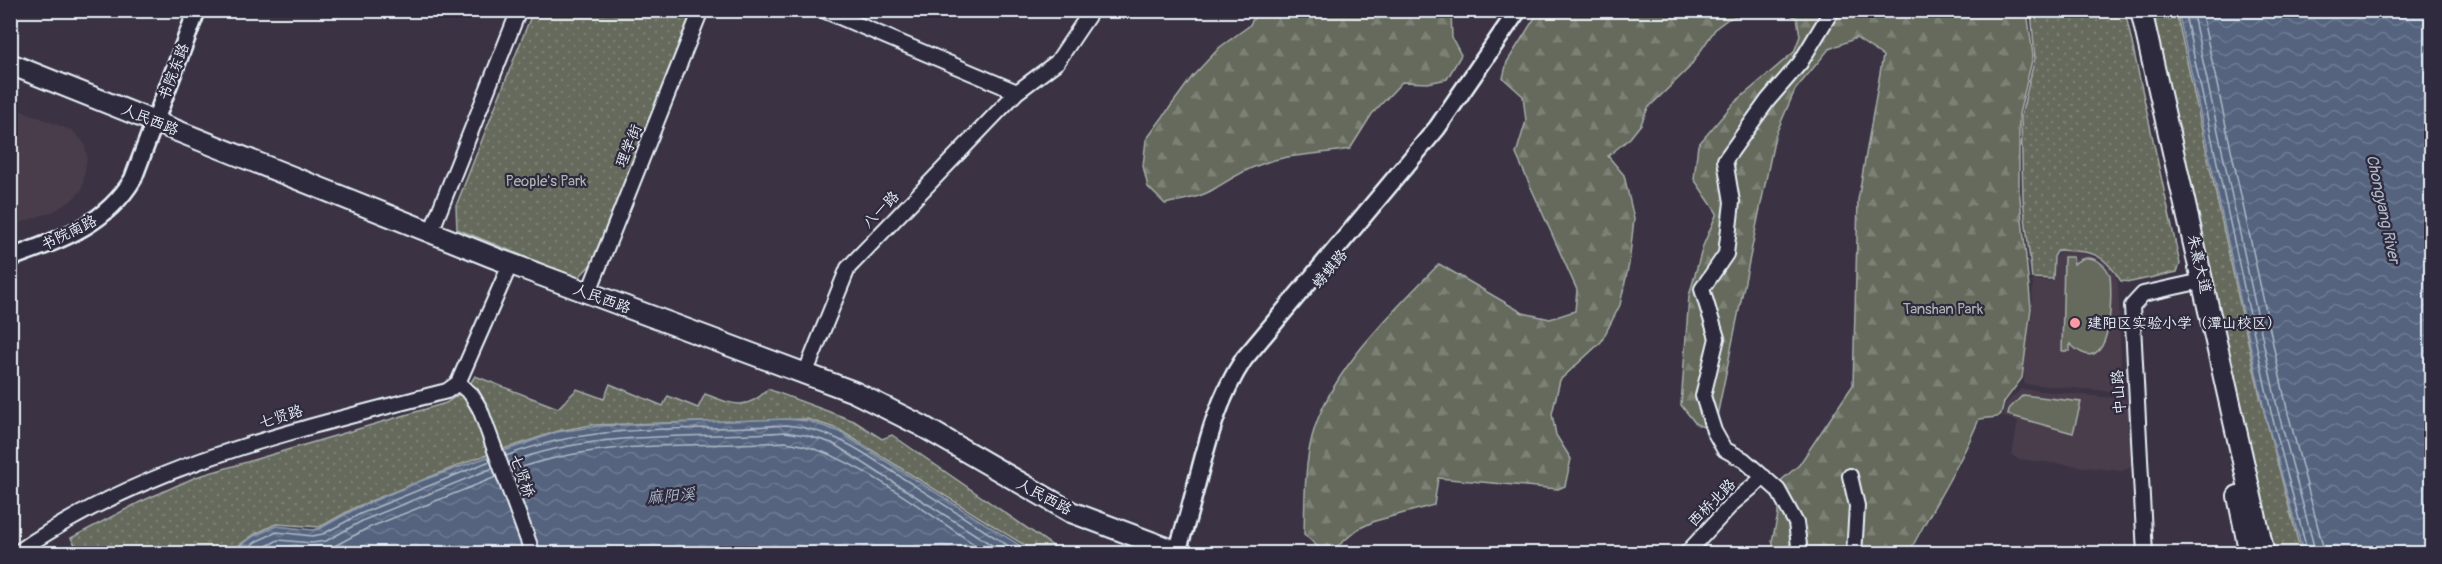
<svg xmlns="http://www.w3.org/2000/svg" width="2442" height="564" font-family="Pangolin,'LXGW WenKai TC',sans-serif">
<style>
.built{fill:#4a3e4b}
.grass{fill:url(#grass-dots);stroke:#a6aeaa;stroke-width:1.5}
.forest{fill:url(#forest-firs);stroke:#a6aeaa;stroke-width:1.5}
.pitch{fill:#656a5c;stroke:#a6aeaa;stroke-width:1.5}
.water{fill:url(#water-waves);stroke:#8f9caf;stroke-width:1.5}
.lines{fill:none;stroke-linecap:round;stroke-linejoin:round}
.shore{stroke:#adb9c7;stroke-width:1.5}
.minor-casing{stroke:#e8f1f8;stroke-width:18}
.major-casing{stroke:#e8f1f8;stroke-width:21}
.highway-casing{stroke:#e8f1f8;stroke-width:24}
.minor{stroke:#2f2a3d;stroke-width:14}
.major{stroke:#2f2a3d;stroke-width:16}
.highway{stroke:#2f2a3d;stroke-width:20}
.poi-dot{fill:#ff9aa2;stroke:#2f2a3d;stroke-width:2}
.labels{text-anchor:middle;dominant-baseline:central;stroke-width:4.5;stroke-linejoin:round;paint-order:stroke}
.street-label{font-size:15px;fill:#e8f1f8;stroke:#2f2a3d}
.park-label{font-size:15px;fill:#adb4b2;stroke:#2f2a3d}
.poi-label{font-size:15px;fill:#e8f1f8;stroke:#2f2a3d;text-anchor:start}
.water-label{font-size:16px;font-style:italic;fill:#adb9c7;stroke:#2f2a3d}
</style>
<defs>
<pattern id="grass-dots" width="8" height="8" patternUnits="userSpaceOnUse" patternTransform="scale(1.5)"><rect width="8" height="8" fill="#656a5c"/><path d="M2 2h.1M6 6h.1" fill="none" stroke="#7b8074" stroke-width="1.8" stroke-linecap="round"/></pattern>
<pattern id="forest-firs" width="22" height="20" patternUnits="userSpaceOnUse" patternTransform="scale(1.5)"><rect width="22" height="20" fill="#656a5c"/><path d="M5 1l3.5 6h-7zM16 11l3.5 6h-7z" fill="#7b8074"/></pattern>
<pattern id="water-waves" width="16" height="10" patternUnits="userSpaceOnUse" patternTransform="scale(1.5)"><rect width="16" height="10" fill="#54647e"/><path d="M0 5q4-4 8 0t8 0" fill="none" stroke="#6d7b91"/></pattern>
</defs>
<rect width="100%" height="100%" fill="#3b3343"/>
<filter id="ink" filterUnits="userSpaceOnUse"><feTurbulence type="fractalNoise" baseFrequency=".0167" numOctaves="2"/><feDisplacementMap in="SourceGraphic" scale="12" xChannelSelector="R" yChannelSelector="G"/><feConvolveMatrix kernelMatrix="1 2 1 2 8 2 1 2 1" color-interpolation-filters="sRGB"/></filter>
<g filter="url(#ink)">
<path class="built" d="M10,106l63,25 11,12 3,13 -5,33 -11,12 -17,10 -43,15z
M2059,252h18l22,6 11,8 8,16 4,110 -98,-8 1,-36 7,-31 1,-37 20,1 2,-22z
M2021,389l102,10 7,4 5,62 -13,6 -104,-12 -6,-4 6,-34 -14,-4 1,-13z"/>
<path class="grass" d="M533,11h159l-98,250 -16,17 -121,-49 -1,-23z
M2031,11h94l55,253 -3,8 -46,10 -10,-1c-19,-30 -28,-29 -63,-31l-4,7 -1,22 -21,-1 -9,-79 -2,-83 14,-58z
M2146,11h30l83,381 42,161h-28z
M475,376l83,32 19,-19 27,10 6,-15 53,22 5,-10 30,12 7,-14c27,10 41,18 63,-5l86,32 28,18 10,-4 171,118h-26l-199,-124 -31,-10 -215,6 -34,6 -86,29 -116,47 -36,20 -44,-3 -21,10 -20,14 -24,5h-131l-9,-15 69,-36 56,-25 250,-74 21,-14z"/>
<path class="forest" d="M1258,11h193l1,27 9,17 -14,24 -19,4 -26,-1 -30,32 -22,35c-31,6 -61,4 -91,16 -17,6 -30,15 -45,24 -14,9 -33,11 -49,15l-17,-17 -5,-21 3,-26 46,-63 28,-30 29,-21z
M1539,11h215l-26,8 -12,9 -27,40 -41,40 -7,16 -11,14 -22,18 16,19 10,44 -5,45 -9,41 -19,37 -41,38 -8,34 4,21 15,24 -6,27 -7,3 -120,-11 -4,27 -59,16 -17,8 -26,22 -14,-4 -14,-13c1,-31 0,-66 8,-97 17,-66 81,-125 127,-173l84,49 27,6 25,-8 2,-21 -61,-136 10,-33 -3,-25 -20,-18 4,-16z
M1783,11h244l6,45 -14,58v74l12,120 -9,70 -18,24 -3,12 -4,3 -18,2c-19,47 -47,89 -70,134h-133l-4,-12 6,-26v-32l21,-18 54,-80 5,-185 25,-144 -27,-18 -27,11 -34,41 -20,46 -61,295 -18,-7 -15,-19 8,-109 14,-50 14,-33 -23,-34 4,-34 35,-41 61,-52 6,-16 -3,-18z"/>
<path class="pitch" d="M2064,257h9l1,7c13,-12 29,-4 36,11 2,21 3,110 -40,69v7h-8z
M2023,395l58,7 -8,31 -65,-18 1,-6z"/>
<path class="water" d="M2178,11h253v542h-128l-38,-139z
M786,419l22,2 30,10 194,122 -816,1 20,-5 18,-13 22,-10 37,4 8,-2 36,-20 61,-26 139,-50 43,-6z"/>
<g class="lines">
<path class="shore" d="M2184,10l87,402 37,142
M2192,10l86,401 38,143
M2201,10l86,399 38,145
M506,456c90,-35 185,-24 280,-31 29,3 51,12 76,27l159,102
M508,463c89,-34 184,-24 277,-31l20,3 27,8 174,111
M511,471c88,-33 182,-23 274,-29 64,7 147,76 204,112
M239,554l18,-13 20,-9 35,4 11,-2 37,-20 130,-53
M252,554l26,-14 34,3 14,-2 38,-21 129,-52
M269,554l10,-5 33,3 17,-3 39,-21 128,-51"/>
<g class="minor-casing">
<path id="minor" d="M823,10l194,82
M431,232l88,-222
M588,294l113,-284
M805,374l43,-106 169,-176 40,-30 35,-52
M458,383l13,11 9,15 53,145
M1850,476l7,30 -3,48
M15,554c129,-91 282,-124 432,-163l11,-8 48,-109
M1686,554l48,-52 30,-25
M1796,554l3,-9 -3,-22 -18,-33 -34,-30 -20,-11 -10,-18 -11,-35 14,-58 -15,-49 24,-35 6,-52 -7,-42 43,-60 32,-37 32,-53
M2145,554l-13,-248 11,-12 59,-13"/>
</g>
<g class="major-casing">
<path id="major" d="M10,258c49,-18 95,-32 123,-79l64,-169
M1176,554c24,-65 29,-137 68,-195l193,-231 81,-118"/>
</g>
<g class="highway-casing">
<path id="highway" d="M2141,10l123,544
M10,64l485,194 359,134 68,34 149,86 112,42
M2238,496l12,58"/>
</g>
<use href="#minor" class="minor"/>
<use href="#major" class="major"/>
<use href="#highway" class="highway"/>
</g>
</g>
<circle class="poi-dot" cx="2075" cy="323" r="6"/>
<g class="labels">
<g class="street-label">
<text transform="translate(174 72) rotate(-69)">书院东路</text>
<text transform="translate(150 120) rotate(22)">人民西路</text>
<text transform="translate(629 146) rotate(-68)">理学街</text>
<text transform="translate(881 210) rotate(-46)">八一路</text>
<text transform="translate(69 233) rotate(-26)">书院南路</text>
<text transform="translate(2199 264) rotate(77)">朱熹大道</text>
<text transform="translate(1330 269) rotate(-50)">螃蜞路</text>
<text transform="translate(602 299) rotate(20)">人民西路</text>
<text transform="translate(2119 392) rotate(-94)">中山路</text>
<text transform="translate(281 417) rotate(-17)">七贤路</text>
<text transform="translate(522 476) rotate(70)">七贤桥</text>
<text transform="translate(1044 497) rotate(28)">人民西路</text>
<text transform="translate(1712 503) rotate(-45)">西桥北路</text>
</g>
<g class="park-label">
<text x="546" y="181">People's Park</text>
<text x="1943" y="309">Tanshan Park</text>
</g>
<g class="poi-label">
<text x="2087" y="323">建阳区实验小学（潭山校区）</text>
</g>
<g class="water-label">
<text transform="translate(2383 209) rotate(78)">Chongyang River</text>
<text transform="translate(671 496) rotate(-5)">麻阳溪</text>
</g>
</g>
<rect width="2442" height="564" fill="none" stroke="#2f2a3d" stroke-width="36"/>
<rect x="18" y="18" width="2406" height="528" fill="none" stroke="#e8f1f8" stroke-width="2" filter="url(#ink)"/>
</svg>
